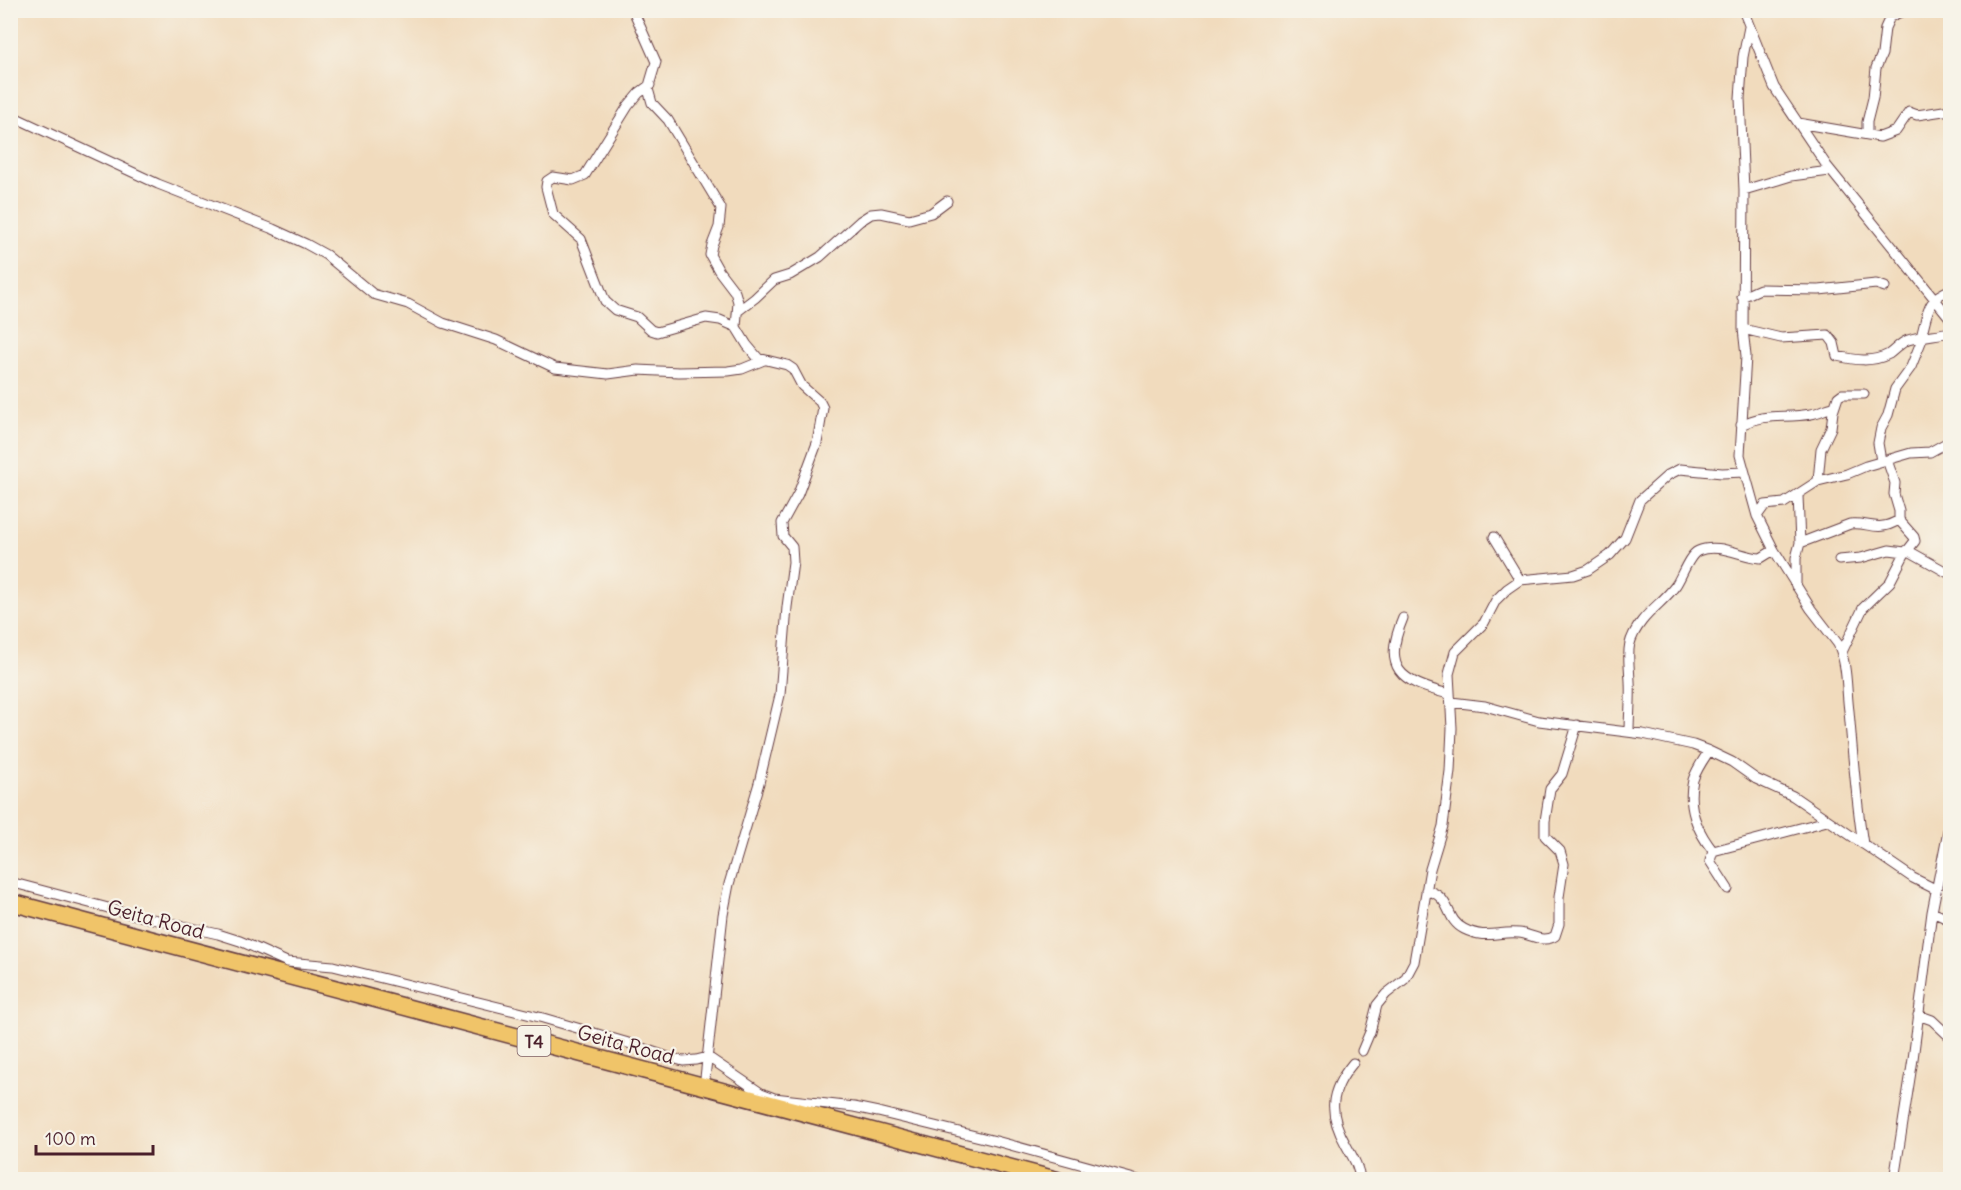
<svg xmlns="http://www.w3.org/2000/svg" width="1961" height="1190" font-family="Delius,sans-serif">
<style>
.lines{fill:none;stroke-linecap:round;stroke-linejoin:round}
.street-casing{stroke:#633b41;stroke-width:11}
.highway-casing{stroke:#633b41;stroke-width:19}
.street{stroke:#fff;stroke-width:9}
.highway{stroke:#f0c469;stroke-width:16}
.labels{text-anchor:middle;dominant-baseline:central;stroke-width:4.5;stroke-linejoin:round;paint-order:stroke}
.shield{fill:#f7f3e8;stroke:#7e5f64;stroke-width:1.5}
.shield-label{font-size:18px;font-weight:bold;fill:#4a1f2b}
.street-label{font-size:20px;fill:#4a1f2b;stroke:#f7f3e8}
</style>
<rect width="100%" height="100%" fill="#f7f3e8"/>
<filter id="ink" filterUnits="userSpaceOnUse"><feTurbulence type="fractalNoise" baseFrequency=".0167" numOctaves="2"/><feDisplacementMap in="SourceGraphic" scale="12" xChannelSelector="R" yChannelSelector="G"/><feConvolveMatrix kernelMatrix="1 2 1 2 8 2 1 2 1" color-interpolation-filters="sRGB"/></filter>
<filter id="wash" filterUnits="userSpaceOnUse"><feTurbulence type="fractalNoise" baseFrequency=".008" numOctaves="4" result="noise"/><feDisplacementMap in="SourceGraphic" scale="24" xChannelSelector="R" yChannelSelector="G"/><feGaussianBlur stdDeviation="1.35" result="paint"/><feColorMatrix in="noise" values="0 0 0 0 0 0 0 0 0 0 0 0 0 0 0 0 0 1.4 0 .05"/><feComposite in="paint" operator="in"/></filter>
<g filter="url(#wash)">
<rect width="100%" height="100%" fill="#f1dbbd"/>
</g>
<g filter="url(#ink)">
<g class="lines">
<g class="street-casing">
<path id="street" d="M633,10l23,52 -8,27 4,14 16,17 53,88 -2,19 -7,18 -2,10 9,16 16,21 3,10 -2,25 11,18 11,13 29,7 6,4 9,17 18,16 3,6 -6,35 -19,51 -16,29 1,13 9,11 1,15 -6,45 -7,88 -21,88 -30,101 -6,31 -19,172
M1743,10l31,77 53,79 123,152
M1749,27l-6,30 -3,41 4,92 -1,139 3,27 -6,99 17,61 17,34 37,59 27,35c10,21 8,45 11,67 4,45 7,89 14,133
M650,85l-11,8 -11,13 -43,69 -12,5 -20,-3 -6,4 -1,6 7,27 28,25 24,62 10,9 22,7 14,13 6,2 49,-14 14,2 16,7
M10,115l148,69 115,45 33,15 20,11 47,39 35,10 35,19 53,17 59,28 53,6 30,-4 41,2 49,-1 14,-2 22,-9
M1798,123l82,14 16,-6 13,-19 8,3 33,-5
M1867,134v-12l6,-24 3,-30 6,-14 3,-26 5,-11 15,-7
M1744,190l47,-14 39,-5
M1742,297l18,-8 59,1 57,-6 9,3
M738,311l17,-13 19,-18 16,-5 30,-18 40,-36 11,-7 10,-1 28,6 22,-6 16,-12
M1743,329l38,9 47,-3 6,8 3,13c18,4 35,7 52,-2 7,-5 11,-11 19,-14 13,-4 29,-5 42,-8
M1921,337c6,-21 6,-40 29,-47
M1741,425c26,-13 43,-6 70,-11 8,-1 15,-6 23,-7
M1881,461l-3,-18 3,-15 7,-13 7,-26 16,-22 12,-30
M1818,481l3,-32 10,-21 2,-16 5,-15 4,-3h22
M1757,516l8,-11 19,-2 34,-22 29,-7 19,-8 45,-13 19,-1 20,-11
M1494,537l26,43
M1800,543l50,-19c20,-2 27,9 49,-4v-9l-5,-17 1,-11 -8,-23
M1907,550l43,24
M1839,560l22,-2 28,-8 16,2
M1796,586v-28l4,-15 -2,-47
M1403,618c-21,50 -4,64 46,76
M1842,652l21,-44 27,-26 14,-27 11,-14 -1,-4 -15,-17
M1451,702l34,4 54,15 104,13 50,11 16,6 23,11 24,17 37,17 120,82 22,11
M1629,732c0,-17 2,-34 1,-51 -1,-26 -6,-37 12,-60 10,-13 24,-22 34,-36 6,-9 13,-30 22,-34 21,-9 43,6 63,7l13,-8
M1709,751c-6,9 -13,19 -16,29 -6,26 4,51 20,71
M10,882l121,32 87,20 22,7 47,21 46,4 210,52 82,24 43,15 15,4 13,-1 12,-3 53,36 13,5 80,9 24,5 118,29 142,39
M1728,889l-18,-28 3,-10 114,-30
M1426,890c27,7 18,29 38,39 22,11 33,2 55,4 12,1 24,11 36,3l4,-12v-27l5,-33 -4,-13 -15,-15v-15l5,-32 12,-15 15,-49
M1932,912l18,8
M1918,1015l14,5 18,17
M1362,1051l8,-19 7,-27 9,-11 19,-15 9,-17 16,-93 13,-43 7,-55 2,-43 -3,-54 6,-22 29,-29 12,-23 11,-11 13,-9 53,-5 15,-5 22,-15 15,-17 15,-38 28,-25 12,-6 42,4 22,-1
M1353,1063c-24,29 -25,50 -7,82 6,11 13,21 14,35
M1894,1180l19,-121 19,-147 18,-92"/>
</g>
<g class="highway-casing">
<path id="highway" d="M10,902l1047,278"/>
</g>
<use href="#street" class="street"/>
<use href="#highway" class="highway"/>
</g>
</g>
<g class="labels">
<rect class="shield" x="517.5" y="1026" width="33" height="30" rx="4.5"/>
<g class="shield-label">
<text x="534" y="1041">T4</text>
</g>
<g class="street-label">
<text transform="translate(156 919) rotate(15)">Geita Road</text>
<text transform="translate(626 1044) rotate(15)">Geita Road</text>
</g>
</g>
<rect width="1961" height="1190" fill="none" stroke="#f7f3e8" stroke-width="36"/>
<path d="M36 1145v9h117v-9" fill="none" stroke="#4a1f2b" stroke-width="3"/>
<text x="45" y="1145" font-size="18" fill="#4a1f2b" stroke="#f7f3e8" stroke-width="4.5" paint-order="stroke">100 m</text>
</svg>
